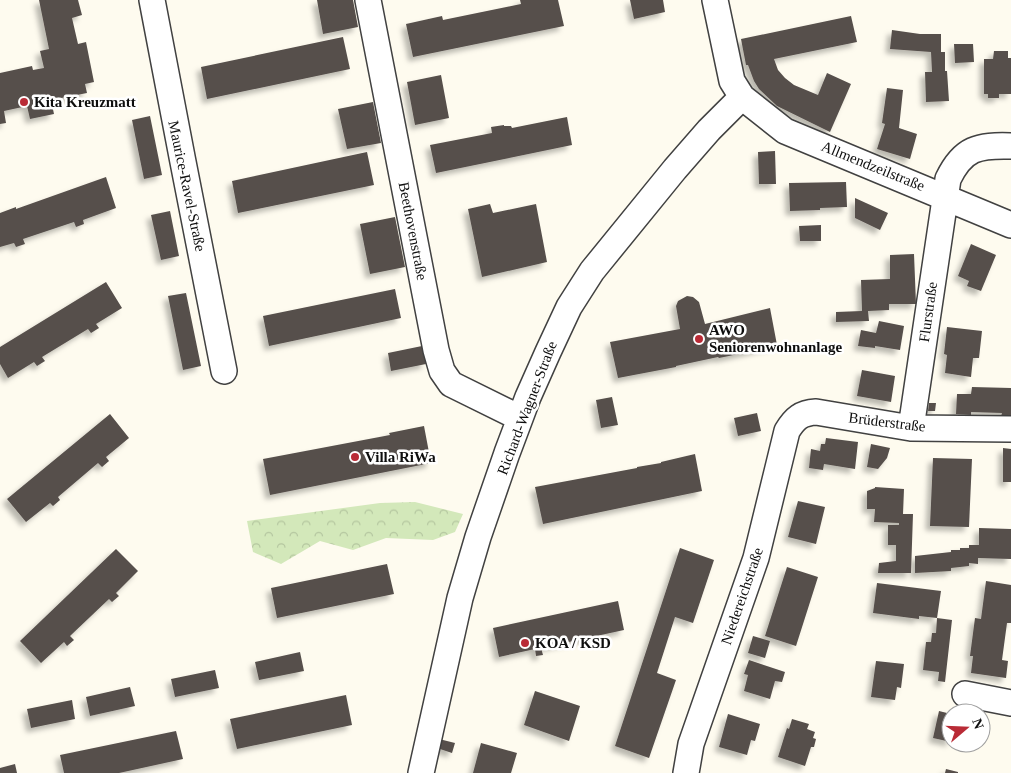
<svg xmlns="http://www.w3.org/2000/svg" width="1011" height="773" font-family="'Times New Roman',serif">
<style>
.park{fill:url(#park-crowns)}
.building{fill:#564f4b;filter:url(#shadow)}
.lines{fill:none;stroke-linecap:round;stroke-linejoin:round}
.street-casing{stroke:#414141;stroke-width:28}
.street{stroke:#fff;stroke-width:25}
.poi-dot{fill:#b92b36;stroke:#fff;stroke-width:2}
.labels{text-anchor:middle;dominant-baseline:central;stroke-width:5;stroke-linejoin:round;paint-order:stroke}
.poi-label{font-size:15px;font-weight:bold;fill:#0e0e0e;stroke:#fff;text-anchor:start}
.street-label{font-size:15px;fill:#0e0e0e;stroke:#fff}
</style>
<defs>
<pattern id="park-crowns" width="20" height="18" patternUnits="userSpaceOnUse" patternTransform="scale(1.25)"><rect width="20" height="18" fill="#d3e8ba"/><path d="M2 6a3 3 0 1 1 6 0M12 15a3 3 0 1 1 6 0" fill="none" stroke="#b4c69f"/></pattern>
<filter id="shadow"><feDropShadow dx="-4.5" dy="4.5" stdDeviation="2.5" flood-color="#0004"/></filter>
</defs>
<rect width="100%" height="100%" fill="#fefbef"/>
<path class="park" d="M415,502l48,12 -8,18 -22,8 -47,-2 -33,12 -33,-9 -39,23 -28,-12 -6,-31 133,-18z"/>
<path class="building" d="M39,0h39l4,15 -10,3 6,26 8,-2 8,40 -9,2 2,9 -36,7 3,14 -24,5 -3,-13 -23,5 2,12 -6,1v-51l32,-7 1,4 11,-2 -4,-17 9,-2z
M317,0h36l5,27 -35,7z
M520,0h38l6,26 -151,31 -7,-33 36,-8 1,4 78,-16z
M630,0h33l2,12 -31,7z
M851,16l6,26 -83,17 4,11 7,8 9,7 24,10 9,-22 24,11 -21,48 -53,-26 -18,-17 -5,-8 -6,-16h-2l-5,-26z
M892,30l28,4h21v18h4v19h2l2,30 -23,1 -1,-30h7l-1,-20 -41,-3z
M343,37l7,32 -143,30 -6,-32z
M954,44h19l1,18 -19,1z
M994,51h14v7h3v36h-12v4h-11v-4h-4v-35h9z
M441,75l8,43 -34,7 -8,-43z
M887,88l16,2 -4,38 18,6 -7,25 -33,-10 8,-25 -3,-1z
M373,102l8,41 -34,6 -9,-40z
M150,116l12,59 -18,4 -12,-59z
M567,117l5,28 -136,28 -6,-28 62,-12 -1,-6 13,-2v1h7l1,2z
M775,151l1,33h-17l-1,-32z
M367,152l7,33 -136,28 -6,-32z
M106,177l10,31 -33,12 1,4 -8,3 -2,-5 -51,17 2,5 -9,3 -2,-4 -14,4v-34l16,-6v2z
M846,182l1,25 -27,1v2l-30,1 -1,-28z
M855,198l33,15 -8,17 -25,-12z
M490,204l3,9 43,-9 11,58 -65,15 -14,-68z
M170,211l9,45 -18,4 -10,-45z
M395,217l10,50 -35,7 -10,-50z
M821,225v16h-21l-1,-15z
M971,244l25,11 -15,36 -14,-5 2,-5 -11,-5z
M914,254l2,50h-27v6l-21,1 1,10 -33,1v-10l26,-1 -1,-31 29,-1v-24z
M106,282l16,26 -26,16 3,4 -8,5 -3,-4 -46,28 3,4 -8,5 -3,-4 -26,16 -8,-14v-17z
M395,289l6,29 -132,28 -6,-30z
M186,293l15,73 -18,4 -15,-74z
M687,296l6,1 6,5 6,22 65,-16 7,37 -48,11 -10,2 -1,-1 -42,9v1l-58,11 -8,-36 70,-13 -4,-23 2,-5z
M879,321l25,5 -4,24 -25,-4v2l-17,-2 3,-16 15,3z
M947,327l35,4 -3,27h-6l-2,19 -26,-4 2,-18 -3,-1z
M422,346l4,18 -35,7 -3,-18z
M862,370l33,6 -4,26 -34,-6z
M972,387l39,1v28h-10l1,-3 -31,-1v3l-15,-1 1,-20h14z
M612,397l6,28 -17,3 -5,-28z
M929,403h7l-1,8h-7z
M757,413l4,18 -23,5 -4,-18z
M110,414l19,24 -23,19 3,4 -7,6 -4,-4 -40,34 2,3 -7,6 -3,-3 -24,19 -19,-23z
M424,426l7,37 -161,32 -7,-36 127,-24 -1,-2z
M826,438l32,4 -3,27 -31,-5 -1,6 -14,-2 2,-19 9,2 1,-7h4z
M871,444l19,4 -3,10 -9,11 -11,-2z
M1003,448l8,1v33h-8z
M695,454l7,37 -159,33 -8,-37 102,-19v-1l24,-4v-1z
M933,458l39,1 -3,68 -39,-1z
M875,487l29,2 -1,25h10l-2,59h-33l1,-10 17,-2v-16h-8v-20h11v-2l-25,-1 1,-13h-8v-18l8,-3z
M798,501l27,6 -9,37 -28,-7z
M979,528l32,1v30l-33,-1v6l-9,-1v3l-18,2v3l-36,2v-17l36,-4v-2h9v-2h9v-3h10z
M680,548l34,12 -21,63 -18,-6 -18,56 19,7 -27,78 -34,-12z
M116,549l22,22 -22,22 3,3 -7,6 -3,-3 -39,37 4,4 -7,6 -3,-4 -23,21 -21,-22z
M387,564l7,30 -117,24 -6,-30z
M787,567l31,10 -22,69 -31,-10z
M986,581l25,4v38h-4l-5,37 6,1 -2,17 -35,-5 2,-17h-3l5,-38 6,1z
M877,583l64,8 -4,27 -18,-2v3l-46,-6z
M618,601l6,29 -83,18 2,7 -7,1 -1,-7 -36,8 -6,-29z
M937,618l15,2 -7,62 -7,-1 1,-9 -16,-2 3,-28h5l1,-9h4z
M753,636l17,5 -5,17 -17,-5z
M300,652l4,19 -45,9 -4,-18z
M749,660l36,12 -3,10 -7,-1 -5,18 -26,-8 4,-16 -4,-1z
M876,661l28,3 -3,24 -4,-1 -2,13 -24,-3z
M215,670l4,18 -44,9 -4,-18z
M130,687l5,19 -45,10 -4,-19z
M535,691l45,15 -11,35 -45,-16z
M346,695l6,30 -115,24 -7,-30z
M72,700l3,19 -44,9 -4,-19z
M939,711l12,3v28l-18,-4z
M728,714l32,10 -5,17 -4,-1 -4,15 -28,-8z
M792,719l17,5 -2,5 8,3 -2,6 3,1 -2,8h-3l-6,19 -27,-9 9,-29 2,1z
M176,731l7,28 -64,14h-55l-4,-18z
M439,739l16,4 -3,10 -15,-5z
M481,743l36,10 -6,20h-38z
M15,764l2,9h-17v-5z
M946,769l12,3v1h-13z"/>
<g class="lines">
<g class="street-casing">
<path id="street" d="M152,0c23,124 48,247 72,371
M368,0l68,350 6,21 9,13 69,34
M715,0l17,81 10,16 43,34 226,94
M911,428l37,-249c15,-31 30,-34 63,-33
M965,694l46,9
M421,773l39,-175 18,-61 29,-84 21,-56 20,-45 21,-45 23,-36 83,-102 34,-39 33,-33
M686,773l5,-29 65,-186 31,-127c8,-13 14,-18 29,-19l95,16 100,1"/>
</g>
<use href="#street" class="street"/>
</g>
<g class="poi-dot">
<circle cx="24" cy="102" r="5"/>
<circle cx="699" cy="339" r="5"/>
<circle cx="355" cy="457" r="5"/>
<circle cx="525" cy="643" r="5"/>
</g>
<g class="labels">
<g class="poi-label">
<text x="34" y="102">Kita Kreuzmatt</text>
<text x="709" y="330">AWO<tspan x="709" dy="17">Seniorenwohnanlage</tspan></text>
<text x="365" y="457">Villa RiWa</text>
<text x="535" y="643">KOA / KSD</text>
</g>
<g class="street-label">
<text transform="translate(873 166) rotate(22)">Allmendzeilstraße</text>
<text transform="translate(187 186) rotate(78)">Maurice-Ravel-Straße</text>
<text transform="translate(413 231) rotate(79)">Beethovenstraße</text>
<text transform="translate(928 312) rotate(-82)">Flurstraße</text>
<text transform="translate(527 408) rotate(-69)">Richard-Wagner-Straße</text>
<text transform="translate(887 422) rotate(7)">Brüderstraße</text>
<text transform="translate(742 596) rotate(-71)">Niedereichstraße</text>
</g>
</g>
<g transform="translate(966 728) rotate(71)"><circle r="24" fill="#ffffff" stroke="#9f9f9f"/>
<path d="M0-4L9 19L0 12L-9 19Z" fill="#b92b36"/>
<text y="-8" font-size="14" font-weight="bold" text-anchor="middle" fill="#0e0e0e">N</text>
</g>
</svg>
